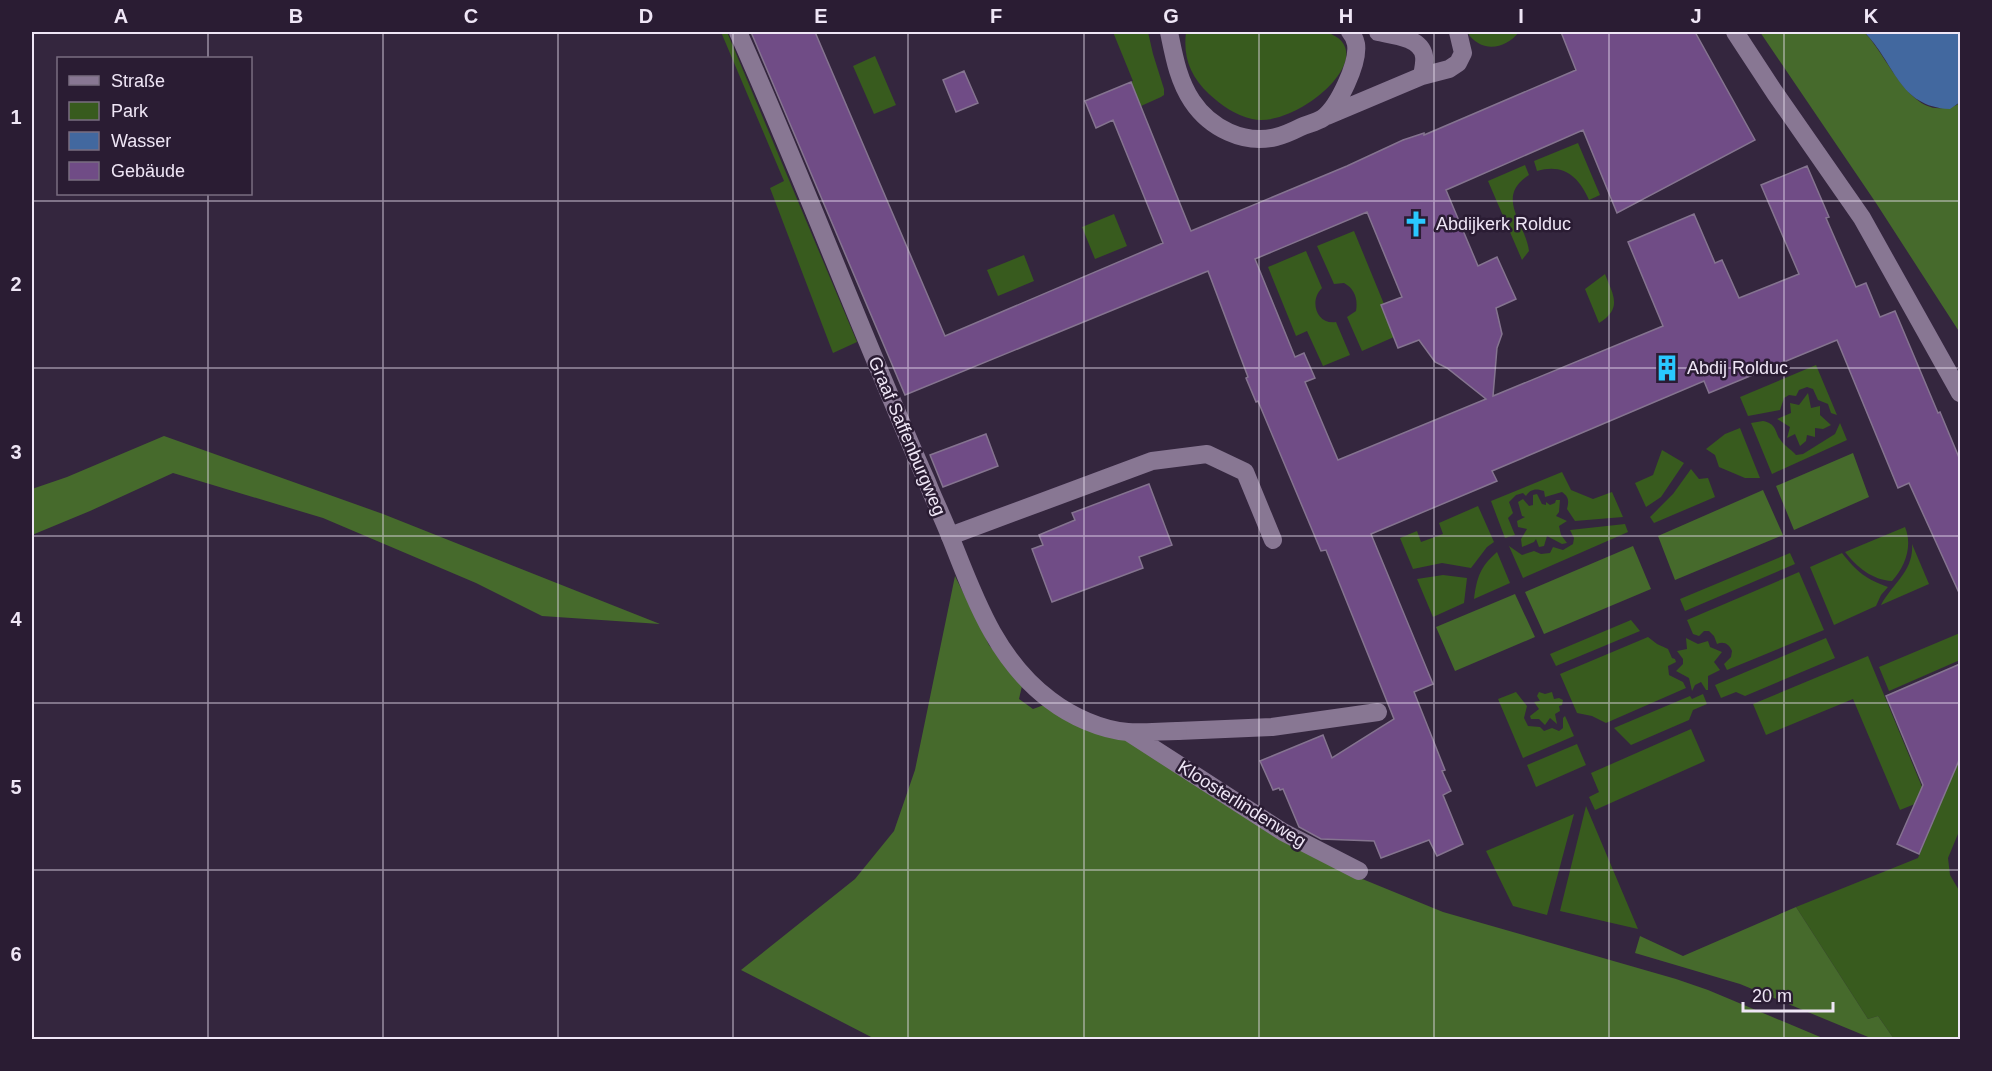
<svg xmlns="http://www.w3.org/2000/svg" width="1992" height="1071" font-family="Helvetica,sans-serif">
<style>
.green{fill:#385b1e}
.forest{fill:#466a2c}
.water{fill:#42689f}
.building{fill:#704c86;stroke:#857490;stroke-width:1.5;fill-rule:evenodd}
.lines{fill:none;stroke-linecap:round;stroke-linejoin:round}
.lane{stroke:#887793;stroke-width:18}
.street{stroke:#887793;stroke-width:18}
.grid{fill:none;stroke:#efe6f6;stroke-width:1.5;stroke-opacity:0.55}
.labels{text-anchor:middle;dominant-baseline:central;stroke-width:5;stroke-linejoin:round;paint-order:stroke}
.poi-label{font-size:18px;fill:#efe6f6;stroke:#2a1c33;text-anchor:start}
.street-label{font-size:18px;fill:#efe6f6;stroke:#2a1c33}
.neatline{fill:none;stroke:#efe6f6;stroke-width:2}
.grid-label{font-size:20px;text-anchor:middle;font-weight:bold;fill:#efe6f6}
</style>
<rect width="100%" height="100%" fill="#34263e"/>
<path class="green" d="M721,32h6l130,310 -24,11 -63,-165 14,-7z
M1113,32h35l5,22 11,35v6l-3,2 -20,9 -10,-24 2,-1z
M1186,32h140c61,20 -30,98 -74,87 -17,-4 -31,-14 -43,-25 -19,-18 -26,-37 -23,-62z
M1467,32h52c-14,18 -39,21 -52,0z
M875,56l21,49 -22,9 -21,-48z
M1578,143l22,52 -11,5c-10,-23 -25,-37 -52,-29l-3,-10z
M1525,165l4,10c-35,22 -3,49 0,76l-7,9 -34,-79z
M1114,214l13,32 -32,13 -13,-32z
M1354,231l30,73 -3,2 13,31 -32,14 -15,-34 9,-6c2,-12 -1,-22 -12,-28l-10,1 -17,-38z
M1306,251l16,37c-13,12 -6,37 14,34l14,33 -27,11 -16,-35 -11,5 -28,-69z
M1024,255l10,26 -36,15 -11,-26z
M1605,274c8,21 18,34 -6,49l-14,-34z
M1816,365l21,50 -6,-2 -3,-9 -10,-4 -5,-11 -6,-2 -8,3 -3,6 -7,-1 -5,3 -4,12 -32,6 -8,-19z
M1808,393l3,15 9,-2v9l11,10 -8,4 -8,-1v9l-8,-2 -1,6 -6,5 -5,-12 -8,4 3,-11 -13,-8 14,-6 -1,-10 9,2z
M1763,421c15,3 11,12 19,21 3,4 10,8 14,13l7,-1 32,-20 5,-11 7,17 -75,34 -21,-51z
M1740,428l20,50h-15l-26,-11 -4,-12 -9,-6 19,-15z
M1662,450l22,13 -23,34 -15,10 -11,-24 18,-8z
M1691,469l8,10 9,-1 7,19 -61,26 -4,-6 23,-23z
M1562,472l9,18 22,9 19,-7 11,25 -48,4 -8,-12c2,-8 2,-12 -5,-17l-17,5 -1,-6c-8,-3 -14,-2 -18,5l-3,-3 -7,2 -7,7 4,11 -5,5 7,17 -10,3 -14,-37z
M1537,494l5,10 4,1v-3l4,3 5,-2 1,-3h4l-1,12 -3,4 11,5 -8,5 2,9 6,8 -5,1 -15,-8 -3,10 -5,1 -3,-8 -2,3 -12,5 -1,-8 6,-10 -9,-2 -1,-6 8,-4 -3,-1 -4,-14 5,-3 6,7 4,-1v-10z
M1478,506l16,36 -7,5 -16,21 -29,-5 -29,6 -13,-31 17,-7 4,11 22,-8 -4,-11z
M1625,524l3,8 -105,46 -14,-32 13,9 12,-4 7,3 9,-1 3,-6 10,3 10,-6 1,-6 -4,-8z
M1905,527c8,19 0,40 -13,54 -20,-1 -35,-14 -47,-29z
M1912,544l17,40 -48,21c12,-22 33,-34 31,-61z
M1497,552l13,31 -36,16c3,-22 6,-32 23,-47z
M1790,553l5,11 -110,47 -5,-12z
M1842,553c15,19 24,26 46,34l-7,8 -5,11 -42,19 -24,-58z
M1799,572l25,58 -97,40 -3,-6 7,-7 1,-6c-3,-7 -8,-10 -15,-7l-3,-8 -5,-5h-5l-5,5 -6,-2 -6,-14z
M1443,575l24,3 -3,25 -31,14 -16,-38z
M1631,620l9,11 -84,35 -6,-12z
M1960,633v27l-71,31 -10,-24z
M1648,637l9,7 11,5 4,9 3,1 1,3 -8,4 1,9 14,7 3,6 -80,35 -14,-7 -15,-3 -17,-39z
M1686,638l12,6 10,-3 2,6 12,5 -8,10 6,8 -12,6v14h-2l-5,-8 -6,3 -3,6 -3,-13 -13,-7 7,-7v-5l-6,-8 10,-2z
M1826,638l9,20 -90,38 -9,-4 -15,6 -6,-13z
M1868,656l59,143 -27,11 -47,-111 -87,36 -13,-31z
M1516,692l11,14 -3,12 4,8 12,1 4,4 8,-3 7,3 4,-3v-10l2,-2 9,20 -51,22 -25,-59z
M1539,692l6,2 7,-2 2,7 5,-1 4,2 -1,5 -3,1 1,5 -5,3 2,10 -7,-6 -5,7 -6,-6h-8l-1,-3 9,-7 -5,-7 6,-1 -3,-5z
M1703,694l4,10 -14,6 -4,10 -58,25 -17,-17 76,-32 2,3z
M1691,729l14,32 -110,49 -6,-13 10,-5 -8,-19z
M1577,744l9,21 -50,22 -9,-22z
M1960,758v71l-12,29 2,17 10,17v147h-66l-16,-23 -10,3 -72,-112 122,-49z
M1586,806l52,123 -78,-18z
M1574,814l-27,101 -34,-9 -27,-55z"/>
<path class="forest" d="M1760,32h104c21,20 44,81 79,76 7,-1 13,-1 17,-6v231l-84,-130z
M164,436l219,78 277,110 -118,-8 -66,-33 -153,-65 -150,-45 -83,38 -58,24v-46l35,-12z
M1853,453l16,44 -75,33 -18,-44z
M1763,490l20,45 -108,45 -17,-44z
M1633,546l18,43 -107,45 -19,-42z
M955,576l34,69 33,41 -3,13 14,10 11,-4 82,34 229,137 88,36 233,67 32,11 117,49h-950l-134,-69 114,-91 39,-48 21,-61z
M1515,594l20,43 -80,34 -19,-44z
M1796,907l72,112 10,-3 16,23h-21l-133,-55 -105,-31 5,-17 43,20z"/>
<path class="water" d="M1864,32h96v70l-10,7c-52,-2 -55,-47 -86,-77z"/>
<path class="building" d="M751,32h64l130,304 218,-93 -50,-123 -17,8 -11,-27 46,-19 60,149 156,-65 56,-26 21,-7v2l152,-65 -15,-38h134l60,108 -138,73 -34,-83 -137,60 32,76 19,-9 19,42 -20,9 6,26 -5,14 -4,48 170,-70 -35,-84 66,-28 21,49 7,-3 17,38 60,-24 -38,-89 46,-19 22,51 -3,1 30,69 10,-4 14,34 15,-6 43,102 2,-1 20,48v135l-51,-112 -11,5 -61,-148 -128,53 -5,-12 -212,90 5,10 -126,53 62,150 -19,8 31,78 -3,1 9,20 -8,4 20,49 -26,12 -8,-16 -48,18 -7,-17 -53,-2 -22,-12 -16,-38 -3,1 -1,-2 -6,2 -13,-29 63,-26 9,23 62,-39 -68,-169 -5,1 -63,-150 -2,1 -10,-24 2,-1 -40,-106 -303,124zM1367,212l35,85 -21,8 17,43 21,-8 16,22 12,6 39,31 -148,61 -33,-78 10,-4 -11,-25 -9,4 -40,-98z
M964,71l14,32 -22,9 -13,-32z
M986,434l12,32 -55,21 -13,-32z
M1149,484l23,61 -33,12 4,11 -91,34 -20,-53 11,-4 -4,-10 36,-15 -3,-7z
M1960,664v94l-41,96 -22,-10 26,-59 -37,-89z"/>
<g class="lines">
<path class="lane" d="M1169,32c5,24 9,48 23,69 18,27 52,44 84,36 8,-2 17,-6 25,-10 7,-3 16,-5 22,-9 15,-11 36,-55 33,-74 -1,-5 -3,-9 -6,-12
M1378,32c14,3 43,5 46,24 1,6 -1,14 -2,20
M1735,32l40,61 87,125 98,175
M1327,116l95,-40 27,-7 9,-6 5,-10 -5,-21
M950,536l202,-75 55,-7 38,18 28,68
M1178,731l94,-4 106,-15"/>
<path class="street" d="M738,32c66,148 123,301 189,450 7,18 16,36 23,54 24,60 45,123 100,164 21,16 51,30 78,32 17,1 34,-1 50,-1
M1128,732l155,100 76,39"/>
</g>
<path class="grid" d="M208,32v26M383,32v1008M558,32v1008M733,32v1008M908,32v1008M1084,32v1008M1259,32v1008M1434,32v1008M1609,32v1008M1784,32v1008M208,194v846M32,201h1928M32,368h1928M32,536h1928M32,703h1928M32,870h1928"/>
<defs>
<g id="church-bare" transform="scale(2.07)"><path d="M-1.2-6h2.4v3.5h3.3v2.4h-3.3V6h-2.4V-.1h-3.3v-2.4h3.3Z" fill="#29c8ff" stroke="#2a1c33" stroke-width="2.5" paint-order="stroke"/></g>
<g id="building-bare" transform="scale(2.07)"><path d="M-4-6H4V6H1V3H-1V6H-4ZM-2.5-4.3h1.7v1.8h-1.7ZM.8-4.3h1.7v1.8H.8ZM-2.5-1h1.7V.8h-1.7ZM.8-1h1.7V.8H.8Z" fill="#29c8ff" stroke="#2a1c33" stroke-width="2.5" paint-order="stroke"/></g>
</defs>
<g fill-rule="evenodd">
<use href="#church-bare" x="1416" y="224"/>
<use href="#building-bare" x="1667" y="368"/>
</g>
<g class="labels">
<g class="poi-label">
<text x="1436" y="224">Abdijkerk Rolduc</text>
<text x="1687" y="368">Abdij Rolduc</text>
</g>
<g class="street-label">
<text transform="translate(907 436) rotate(67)">Graaf Saffenburgweg</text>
<text transform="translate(1242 804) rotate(32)">Kloosterlindenweg</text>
</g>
</g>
<rect width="1992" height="1071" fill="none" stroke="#2a1c33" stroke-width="66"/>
<rect x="57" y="57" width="195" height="138" fill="#2a1c33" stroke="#796d81" stroke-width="1.5"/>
<rect x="69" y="76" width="30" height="9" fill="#887793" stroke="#796d81" stroke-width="1.5"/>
<text x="111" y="87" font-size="18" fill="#efe6f6">Straße</text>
<rect x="69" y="102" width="30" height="18" fill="#385b1e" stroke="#796d81" stroke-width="1.5"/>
<text x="111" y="117" font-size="18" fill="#efe6f6">Park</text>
<rect x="69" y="132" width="30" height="18" fill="#42689f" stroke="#796d81" stroke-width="1.5"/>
<text x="111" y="147" font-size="18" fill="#efe6f6">Wasser</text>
<rect x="69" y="162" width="30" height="18" fill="#704c86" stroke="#796d81" stroke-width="1.5"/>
<text x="111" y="177" font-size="18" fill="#efe6f6">Gebäude</text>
<path d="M1743 1002v9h90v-9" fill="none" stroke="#efe6f6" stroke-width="3"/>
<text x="1752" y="1002" font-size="18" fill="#efe6f6" stroke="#2a1c33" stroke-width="4.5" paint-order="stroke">20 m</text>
<rect x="33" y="33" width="1926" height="1005" class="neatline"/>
<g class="grid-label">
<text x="121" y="23">A</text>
<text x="296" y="23">B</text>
<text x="471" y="23">C</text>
<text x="646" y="23">D</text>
<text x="821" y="23">E</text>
<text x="996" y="23">F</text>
<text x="1171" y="23">G</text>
<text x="1346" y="23">H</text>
<text x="1521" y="23">I</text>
<text x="1696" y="23">J</text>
<text x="1871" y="23">K</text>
<text x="16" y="124">1</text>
<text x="16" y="291">2</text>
<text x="16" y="459">3</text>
<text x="16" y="626">4</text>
<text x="16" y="794">5</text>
<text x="16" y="961">6</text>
</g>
</svg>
